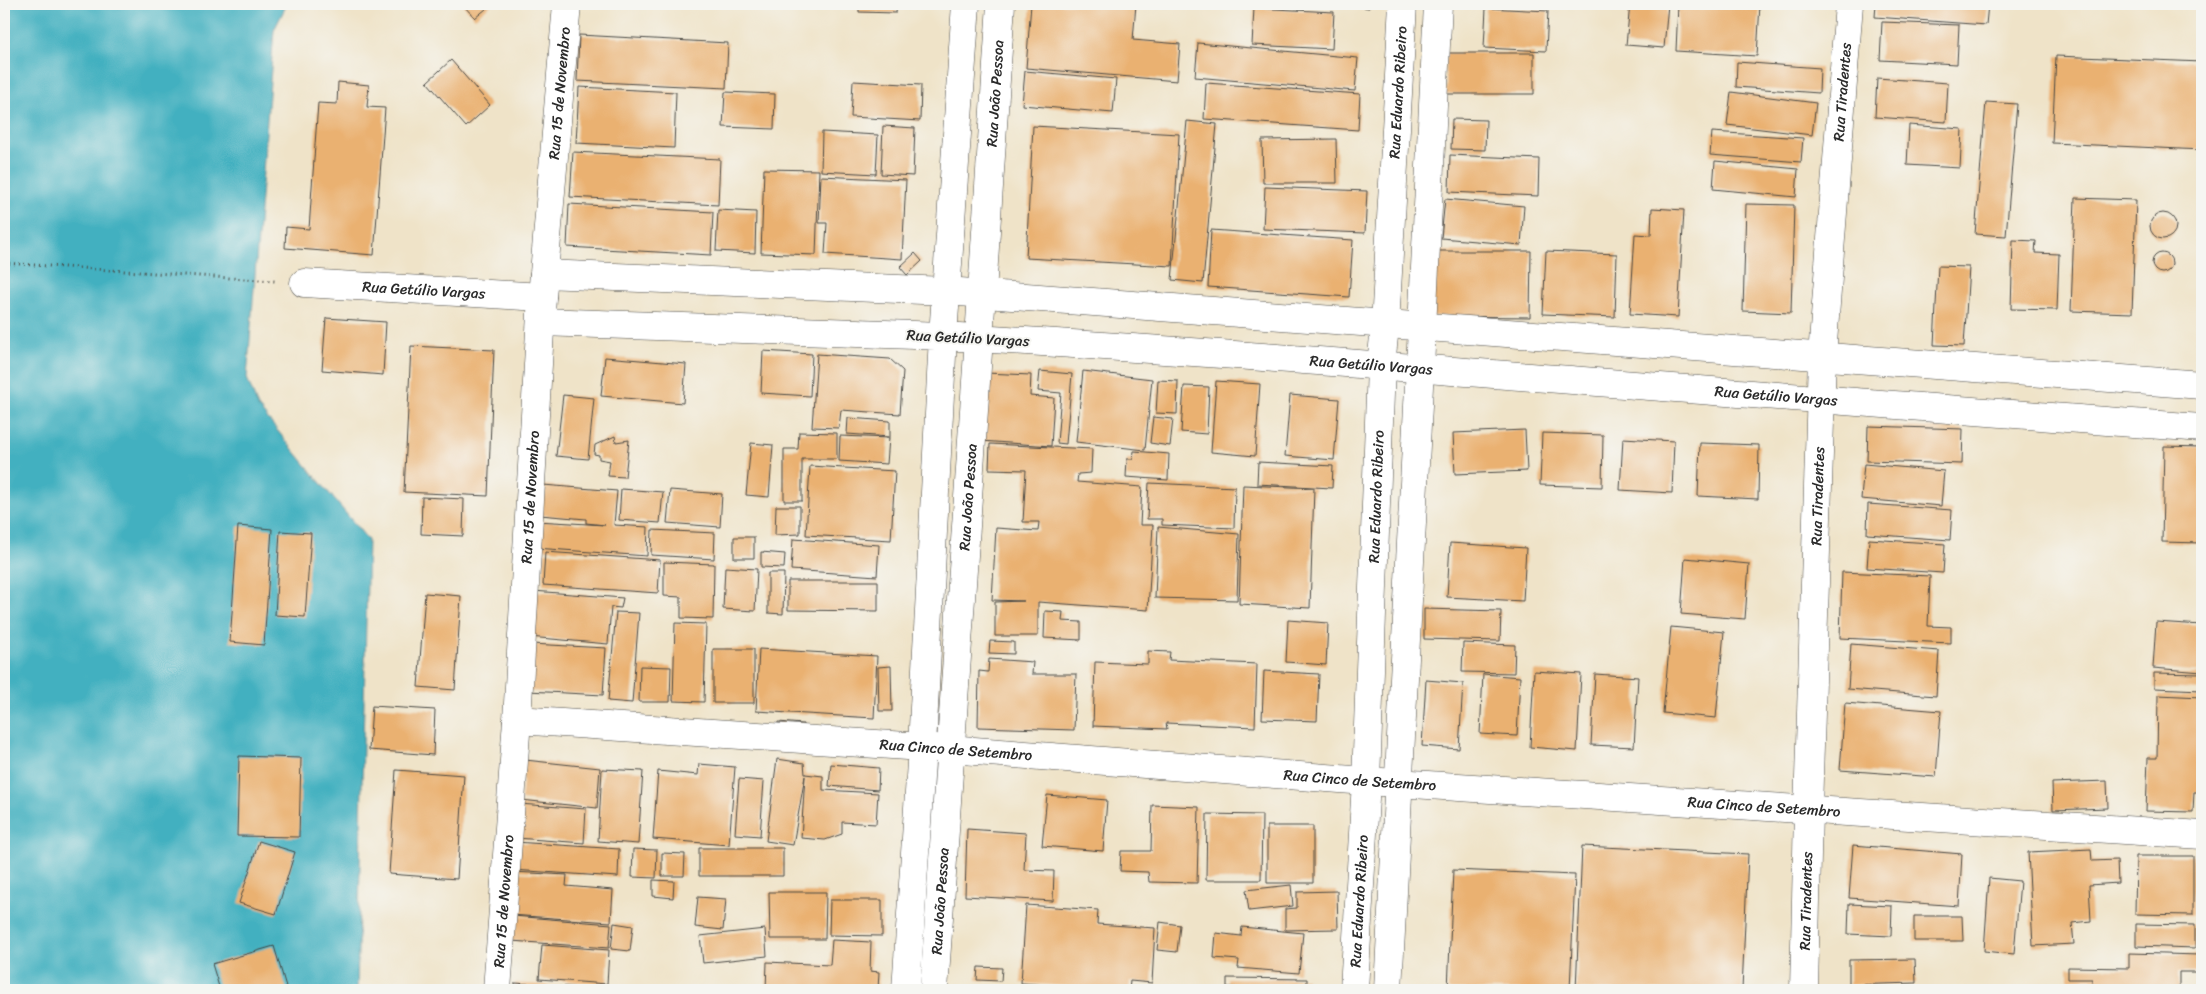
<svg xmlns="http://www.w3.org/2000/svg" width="2206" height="994" font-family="Sriracha,sans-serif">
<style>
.water{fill:#43b0c0;stroke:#376e76}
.building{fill:#eab171}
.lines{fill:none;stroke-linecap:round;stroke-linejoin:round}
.street-casing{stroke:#484743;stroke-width:29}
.secondary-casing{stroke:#484743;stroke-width:29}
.path{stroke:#484743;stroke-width:3;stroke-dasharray:1 4;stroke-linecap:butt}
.street{stroke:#fff;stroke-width:28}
.secondary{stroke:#fff;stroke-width:28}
.labels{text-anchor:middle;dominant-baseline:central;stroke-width:4;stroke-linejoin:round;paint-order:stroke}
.street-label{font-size:15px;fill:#2b2b2b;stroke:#f6f6f2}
</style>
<rect width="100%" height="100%" fill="#f6f6f2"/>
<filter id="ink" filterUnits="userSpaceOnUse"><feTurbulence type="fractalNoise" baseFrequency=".02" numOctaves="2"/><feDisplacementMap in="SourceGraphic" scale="10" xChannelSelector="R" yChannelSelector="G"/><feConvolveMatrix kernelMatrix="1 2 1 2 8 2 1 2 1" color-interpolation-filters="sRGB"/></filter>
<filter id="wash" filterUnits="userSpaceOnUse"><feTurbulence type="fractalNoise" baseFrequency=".0096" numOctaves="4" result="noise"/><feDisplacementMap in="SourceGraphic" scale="20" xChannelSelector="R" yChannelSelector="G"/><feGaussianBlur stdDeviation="1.12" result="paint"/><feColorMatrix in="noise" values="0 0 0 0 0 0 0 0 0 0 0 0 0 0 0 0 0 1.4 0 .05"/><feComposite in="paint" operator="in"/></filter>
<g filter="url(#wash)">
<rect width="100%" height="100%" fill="#efe3c8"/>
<path class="water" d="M4,4h283l-13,26 -27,348 11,29 110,133 -11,450h-353z"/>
<g id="blocks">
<path class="building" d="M462,4h30l-17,14z
M859,4h38l-1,9 -37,-1z
M1031,4h105l-3,36 47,4 -3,37 -151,-13z
M1336,4h34l-1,4z
M1583,4h37l-1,5z
M1630,4h38l-4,44 -38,-3z
M1678,4h82l-3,52 -81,-5z
M1876,4h112l-2,21 -111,-8z
M1254,8l80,4 -2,37 -80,-4z
M1486,8l62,3 -2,40 -62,-3z
M1882,22l77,3 -2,39 -77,-4z
M579,35l149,8 -2,45 -149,-7z
M1198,43l160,15 -3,33 -160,-14z
M1446,53h88v41h-88z
M2056,56l146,6v88l-150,-7z
M451,60l39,45 -24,22 -39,-45z
M1737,62l83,6 -1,25 -83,-6z
M1025,71l91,8 -3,34 -91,-8z
M1877,78l71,5 -2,39 -71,-5z
M853,81l68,4 -1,36 -69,-4z
M338,82l31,3 -2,22 18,1 -11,147 -89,-7 1,-21 23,2 9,-126 19,1z
M1206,83l154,11 -2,36 -154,-11z
M579,87l97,5 -2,56 -98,-5z
M725,92l50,2 -1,35 -51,-2z
M1731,92l85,11 -4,32 -85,-10z
M1986,102l31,2 -11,132 -31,-2z
M1452,119l34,1 -1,30 -34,-1z
M1187,121l30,3 -14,159 -31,-3z
M1909,125l53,4 -2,39 -53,-3z
M883,126l32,2 -2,48 -32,-2z
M1033,126l146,8 -7,132 -146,-8z
M822,132l56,3 -2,39 -55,-3z
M1712,132l91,6 -2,24 -91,-7z
M1336,139l1,44h-74l-1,-43z
M573,152l147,7 -2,46 -148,-8z
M1450,155l89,4 -1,37 -89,-4z
M1715,161l83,8 -2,28 -83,-8z
M764,169l55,1 -3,85 -55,-2z
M821,176l85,4 -4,79 -77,-5 2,-31h-8z
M1265,187l102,4 -2,42 -102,-4z
M2075,198l61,2 -4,113 -61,-2z
M1445,199l79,7 -3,39 -80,-7z
M569,204l144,8 -2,43 -144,-8z
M1746,204l48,1 -3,108 -48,-2z
M1652,208l32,2 -6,107 -48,-3 5,-80 16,1z
M718,210l38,2 -1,41 -39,-2z
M2150 226a13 13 0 1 1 26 0a13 13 0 1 1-26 0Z
M1211,230l142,10 -4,57 -141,-10z
M2013,240l23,1 -1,12 24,1 -2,56 -46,-1z
M1432,251h99l-1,66 -98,-1z
M1546,251l71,3 -2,63 -72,-3z
M915,253l7,8 -15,14 -7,-8z
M2152 263a10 10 0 1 1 20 0a10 10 0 1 1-20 0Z
M1938,266l31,1 -5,79 -30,-1z
M326,318l60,4 -3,53 -61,-5z
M411,346l83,4 -6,146 -84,-4z
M763,351l49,3 -2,42 -49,-3z
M817,354l73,5 13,12 -3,43 -59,-4 -2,18 -27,-1z
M605,357l81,7 -3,39 -82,-7z
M1040,371l32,3 -6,70 -9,-1 4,-50 -23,-2z
M1083,371l69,8 -7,71 -69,-8z
M985,373l46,2 -1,21 24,2 -3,48 -70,-5z
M1158,380l20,1 -1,33 -21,-1z
M1216,381l44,3 -5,72 -44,-4z
M1184,386l25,1 -2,47 -26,-2z
M563,395l31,3 -6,61 -32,-3z
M1290,395l49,4 -5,61 -49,-4z
M1153,417l20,2 -3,27 -20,-3z
M848,418l42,3v16l-43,-3z
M1868,426l95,3 -1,35 -95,-3z
M1525,430l2,41 -72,3 -2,-41z
M799,432l38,1v26h-35v42h-18v-52h14z
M1542,433l61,2 -1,52 -62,-2z
M615,436l1,6 13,-2 -4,37 -17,-1 2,-15 -11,-2v-4l-5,-1 1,-9z
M840,436l49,2 -2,26 -48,-3z
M1623,438l51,3 -2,52 -52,-3z
M751,443l22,2 -4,52 -23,-2z
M1700,443l59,2 -1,54 -60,-3z
M990,444l102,5 -1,24 -13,1 -1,8 65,5 -2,38h13l-5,85 -110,-8v34h-43v-34l29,-1 -32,-1 4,-72 42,3 1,-9h-16l3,-52 -37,-1z
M2164,446l37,1 1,96 -40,-1z
M1134,451l35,3 -1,26 -42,-3 1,-18h6z
M1258,462l75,4 -1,22 -75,-4z
M1864,464l80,7 -3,35 -80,-7z
M810,466l85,5 -4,69 -85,-5z
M1149,483l86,4 -1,41 -72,-3v-6h-15z
M543,485l74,6 -3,34 34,2 -1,29 -112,-8 2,-27 68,4 -19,-2v-4l-46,-4z
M1243,485l71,3 -4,120 -71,-4z
M621,489l42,3 -3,31 -41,-3z
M670,490l52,4 -2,33 -53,-4z
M422,497l42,2 -1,37 -42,-2z
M1868,504l84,6 -2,30 -83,-6z
M776,506h24v28l-25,1z
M238,526l34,3 -8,116 -34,-3z
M1158,527l81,7 -2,66 -82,-2z
M652,530l63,3 -1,26 -63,-4z
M280,531l31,2 -6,84 -30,-2z
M734,537h20v21h-20z
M793,539l86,6 -2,31 -86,-6z
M1869,539l76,5 -2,29 -76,-5z
M1450,543l76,5 -3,53 -76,-4z
M545,552l115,8 -2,33 -115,-8z
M761,552l24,2 -1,14 -23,-1z
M1685,558l64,6 -4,55 -64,-5z
M664,562l50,2 -1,55 -32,-1v-21l-17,-1z
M725,567l32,2 -2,42 -32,-2z
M1842,572l88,4 -2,50 23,1v16l-111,-5z
M768,573h16l-1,41 -15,-1z
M788,581h90v30l-90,-1z
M533,591l90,7 -2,10 -10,-1 -3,37 -79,-7z
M425,593l36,3 -6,94 -37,-3z
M1424,609l77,2 -1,30 -76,-2z
M1045,611l18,1 -1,9 19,1v18l-37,-2z
M616,612l23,1 -7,90 -24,-2z
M1288,620l40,3 -2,42 -40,-3z
M2156,622l46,3v47l-49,-4z
M675,623l31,1 -2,78 -31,-1z
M1671,627l53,5 -8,86 -53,-5z
M990,641l24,1v12l-25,-1z
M1463,643l52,2 -1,28 -52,-1z
M531,644l75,4 -3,47 -75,-4z
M1851,644l88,7 -3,45 -88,-7z
M713,649h41v54h-41z
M759,649l118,7 -3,62 -118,-7z
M1148,651l22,1 -1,8 88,4 -2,63 -89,-4 1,6 -74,-3 2,-64 53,2z
M989,659l44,3 -1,12h44l-2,56 -96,-3 1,-56 9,1z
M640,666l31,1 -1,35h-31z
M891,666l1,45h-13l-1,-44z
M1264,671l55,3 -2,47 -55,-2z
M1534,671l47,3 -4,77 -47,-4z
M2154,673l48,1v16l-48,-2z
M1483,674l37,3 -3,59 -37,-2z
M1595,674l43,3 -4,70 -43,-2z
M1426,680l37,3 -4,66 -37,-3z
M2158,695l44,2v95h-8l-1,20 -47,-1 2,-53h9z
M1845,703l96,8 -5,66 -96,-7z
M372,706l63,4 -2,45 -64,-5z
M778,722l25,2 -1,10 -25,-1z
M239,756l62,2 -2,79 -62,-1z
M777,759l27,4 1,11 18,2v14l55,3 -2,31 -34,-2v12l-17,6 -24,-2 4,-62 -12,69 -27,-4z
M525,760l75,8 -3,40 -76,-8z
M699,764l36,3 -6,78 -76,-6 5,-68 40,4z
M831,764l48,4 -1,22 -49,-4z
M602,769l41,2 -5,73 -40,-3z
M396,770l68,5 -7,104 -68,-5z
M739,779l25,2 -4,55 -25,-2z
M2107,781l1,27 -55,2 -1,-27z
M1047,795l60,5 -4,51 -61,-5z
M519,804l67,5 -2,34 -68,-5z
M1152,805l47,2 -2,76 -48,-1 -1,-10 -28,-1 1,-20h30z
M1207,814l55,1 -1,65h-55z
M1267,826h46v57h-46z
M967,829l59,4 -2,37 30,1 -1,30 -88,-5z
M259,841l36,11 -19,62 -37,-11z
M515,842l104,7 -1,28 -105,-7z
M1853,845l109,9 -3,52 -110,-8z
M1582,846l166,8 -6,136h-166z
M699,848h84v28h-84z
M633,849l24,1 -1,28 -24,-1z
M2091,849l1,12 25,-1 1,23 -29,2 2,36 -19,2 2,21 -41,2 -5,-94z
M662,853l23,1 -1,22h-22z
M2136,856h57v59l-58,-1z
M1453,870l122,5 -5,115h-122z
M513,872l54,3 -1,11 47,4 -2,32 -101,-7z
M1989,878l31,3 -6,73 -30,-3z
M653,880l21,1 -1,17 -20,-2z
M1291,885l2,21 -44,5 -3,-21z
M1337,891l1,38 -53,1v-21l12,-1v-16z
M769,892h57l-1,47h-55z
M698,897l28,2 -3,31 -28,-3z
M830,900h52v36l-53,-1z
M1849,904l43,2 -1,30 -43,-2z
M1026,905l72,5 -1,14 58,4 -3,55 -22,-2 -1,9h-55l1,-3 -54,-4z
M513,916l98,8 -2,24 -98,-7z
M1914,916h48l1,25h-49z
M1160,922l20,3 -3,27 -20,-2z
M614,923l19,3 -3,25 -19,-2z
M2136,924l59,1v23l-59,-2z
M1242,927l61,6 -4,40 -61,-5 1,-8 -25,-2 2,-25 25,3z
M765,929l2,27 -64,7 -3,-27z
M832,940l39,2 -1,29 9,1 -1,18h-112l1,-28 63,3z
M542,945l67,5 -2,34 -68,-5z
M274,946l13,44h-67l-8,-26z
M2129,953l71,2v17h-21v18h-88l1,-11h-24v-12l61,1z
M1915,959l1,24 -67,2v-25z
M978,967l24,1 -1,13 -24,-1z
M1227,978l80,1v11h-63l1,-2 -18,-1z
M515,983l67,5v2h-67z
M968,986l69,3v1h-69z"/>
</g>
</g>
<g filter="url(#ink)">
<use href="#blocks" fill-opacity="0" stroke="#484743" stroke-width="1"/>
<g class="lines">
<g class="street-casing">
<g id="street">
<path d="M544,274l402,17"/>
<path id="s1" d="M304,283l238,14"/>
<path d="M541,322l402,14 -21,411 -16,243"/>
<path id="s2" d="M1385,326l18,-322"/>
<path d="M1422,328l16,-324"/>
<path id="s3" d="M517,720l405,27 444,34 836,54"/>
<path id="s4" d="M497,990l20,-270 25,-423 25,-293"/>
<path id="s5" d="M934,990l45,-652"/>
<path id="s6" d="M1804,990l4,-180 14,-454 27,-352"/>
</g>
</g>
<g class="secondary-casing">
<g id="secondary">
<path id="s7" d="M966,4l-23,332c420,25 840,62 1259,92"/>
<path d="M946,291l1256,94"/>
<path id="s8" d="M979,338l22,-334"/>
<path id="s9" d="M1354,990l12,-209 15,-415 4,-40"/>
<path d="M1388,990l34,-662"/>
</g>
</g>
<path class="path" d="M4,263l271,18"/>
<use href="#street" class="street"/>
<use href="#secondary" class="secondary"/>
</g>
</g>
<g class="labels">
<g class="street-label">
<text stroke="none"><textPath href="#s2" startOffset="234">Rua Eduardo Ribeiro</textPath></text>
<text stroke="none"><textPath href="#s6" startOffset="899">Rua Tiradentes</textPath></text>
<text stroke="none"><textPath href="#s4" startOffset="899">Rua 15 de Novembro</textPath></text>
<text stroke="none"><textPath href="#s8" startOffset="245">Rua João Pessoa</textPath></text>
<text stroke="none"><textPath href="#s1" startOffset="120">Rua Getúlio Vargas</textPath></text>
<text transform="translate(968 338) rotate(3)">Rua Getúlio Vargas</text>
<text stroke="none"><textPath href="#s7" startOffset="762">Rua Getúlio Vargas</textPath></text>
<text stroke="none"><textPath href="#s7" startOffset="1168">Rua Getúlio Vargas</textPath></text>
<text stroke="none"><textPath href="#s4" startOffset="494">Rua 15 de Novembro</textPath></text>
<text stroke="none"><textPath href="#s5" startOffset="494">Rua João Pessoa</textPath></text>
<text stroke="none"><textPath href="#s9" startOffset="494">Rua Eduardo Ribeiro</textPath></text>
<text stroke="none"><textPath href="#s6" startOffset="494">Rua Tiradentes</textPath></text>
<text stroke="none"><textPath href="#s3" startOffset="440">Rua Cinco de Setembro</textPath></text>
<text stroke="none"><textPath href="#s3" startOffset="845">Rua Cinco de Setembro</textPath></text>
<text stroke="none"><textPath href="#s3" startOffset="1250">Rua Cinco de Setembro</textPath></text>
<text stroke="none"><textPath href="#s4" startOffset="89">Rua 15 de Novembro</textPath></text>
<text stroke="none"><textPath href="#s5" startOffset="89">Rua João Pessoa</textPath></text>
<text stroke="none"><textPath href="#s9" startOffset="89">Rua Eduardo Ribeiro</textPath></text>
<text stroke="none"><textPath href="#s6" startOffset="89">Rua Tiradentes</textPath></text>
</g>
</g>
<rect width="2206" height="994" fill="none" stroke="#f6f6f2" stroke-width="20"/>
</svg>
